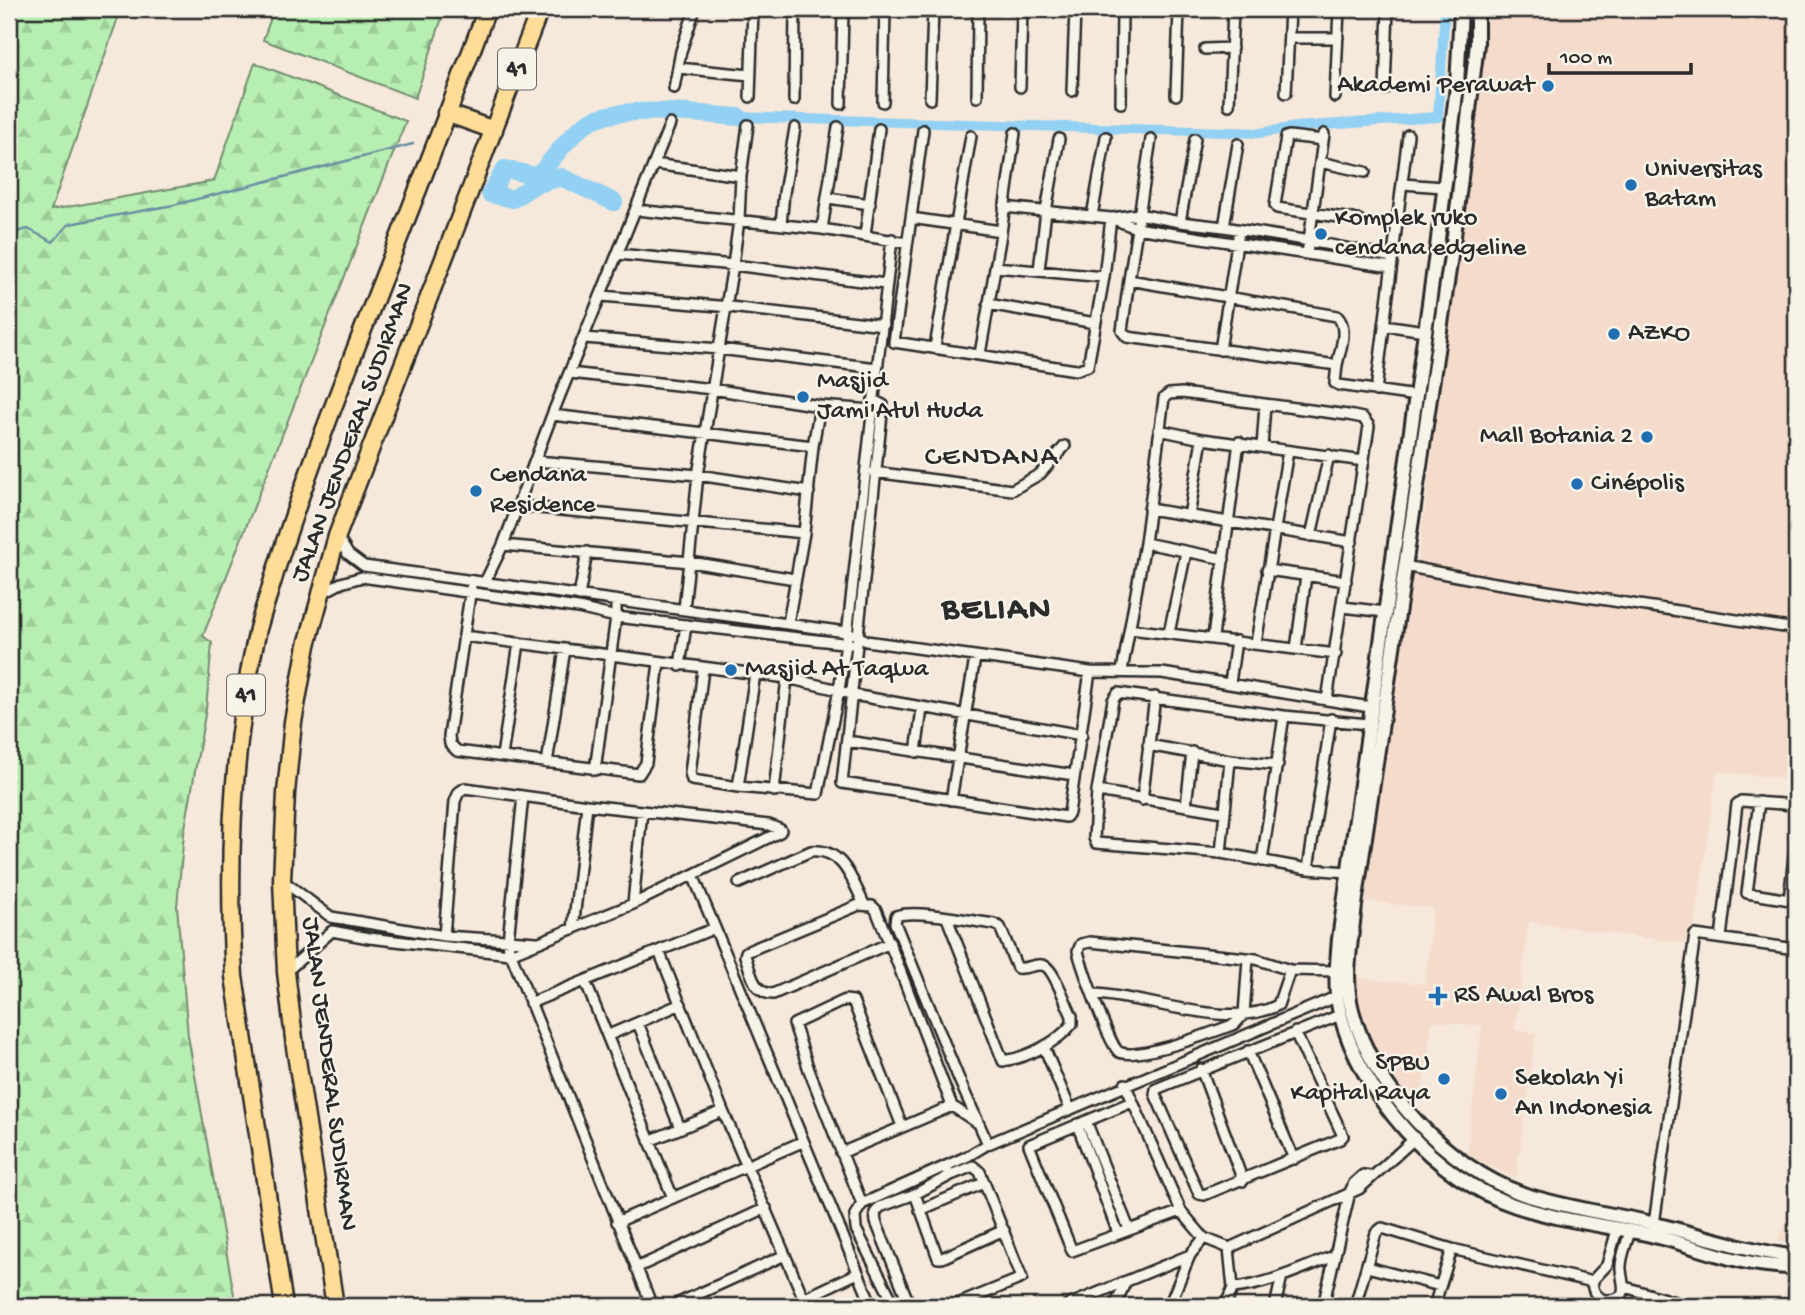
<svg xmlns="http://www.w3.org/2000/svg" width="1805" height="1315" font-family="'Gochi Hand',sans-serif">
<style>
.built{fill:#f5dbcb}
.forest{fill:url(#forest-firs);stroke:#718d6e;stroke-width:2}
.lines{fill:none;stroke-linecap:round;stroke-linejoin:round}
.stream{stroke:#698fa3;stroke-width:2.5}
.canal{stroke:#92d1f3;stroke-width:10}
.river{stroke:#92d1f3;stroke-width:18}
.minor-casing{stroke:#2b2b2b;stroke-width:14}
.secondary-casing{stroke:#2b2b2b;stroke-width:18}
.trunk-casing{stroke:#2b2b2b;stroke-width:21}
.minor{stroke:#f7f3e8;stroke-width:9}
.secondary{stroke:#f7f3e8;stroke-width:12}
.trunk{stroke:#ffdd96;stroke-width:16}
.poi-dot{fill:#1f6fb2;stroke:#f7f3e8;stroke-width:2.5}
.labels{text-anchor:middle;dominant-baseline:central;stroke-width:5;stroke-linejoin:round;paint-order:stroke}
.shield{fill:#f7f3e8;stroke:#686764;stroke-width:2}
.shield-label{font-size:24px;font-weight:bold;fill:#2b2b2b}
.poi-label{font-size:26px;fill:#2b2b2b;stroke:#f7f3e8;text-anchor:start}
.street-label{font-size:26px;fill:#2b2b2b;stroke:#f7f3e8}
.neighbourhood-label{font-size:28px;letter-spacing:2px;fill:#2b2b2b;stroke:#f7f3e8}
.district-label{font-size:33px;font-weight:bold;letter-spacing:2px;fill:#2b2b2b;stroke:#f7f3e8}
</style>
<defs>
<pattern id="forest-firs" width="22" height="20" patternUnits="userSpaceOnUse" patternTransform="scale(1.75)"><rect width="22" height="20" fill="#b7efb2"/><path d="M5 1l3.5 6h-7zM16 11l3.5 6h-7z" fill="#9ecd99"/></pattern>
</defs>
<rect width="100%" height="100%" fill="#f6e8db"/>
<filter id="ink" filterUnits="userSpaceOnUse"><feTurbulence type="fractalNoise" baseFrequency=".0143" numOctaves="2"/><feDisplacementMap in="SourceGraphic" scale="14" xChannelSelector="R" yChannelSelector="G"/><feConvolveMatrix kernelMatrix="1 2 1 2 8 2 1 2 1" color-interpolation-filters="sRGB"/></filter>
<g filter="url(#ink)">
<path class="built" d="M1481,9h315v771l-79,-9 -25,173 -163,-22 -14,108 21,3 -20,144 -23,-9 -26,-14 15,-128 -50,-5 -10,71 -9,14 -22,-27 -17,-31 -16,-40 -3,-30 70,6 8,-75 -70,-9 45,-312 10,-24 63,-497z
M1796,1197v45l-18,-1 18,-43z"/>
<path class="forest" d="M9,9h112l-70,201 163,-29 41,-118 151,58 -203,515 9,7 -6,66 -22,125 -7,72 11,130 48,270h-227z
M274,9h171l-30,89 -152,-58z"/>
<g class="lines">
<path class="stream" d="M9,234l19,-5 25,13 16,-18 105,-19 239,-61"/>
<path class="canal" d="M739,117l521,16 36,-6 142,-10 7,-108"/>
<path class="river" d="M614,202l-53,-25 -27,8 -21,14 -23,-5 15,-25 30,7 7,-5c14,-16 28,-36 45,-48 28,-20 118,-8 152,-6"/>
<g class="minor-casing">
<path id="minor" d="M1289,38h49
M1205,49l27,-1
M678,68l72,7
M1020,87l2,-78
M674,88l7,-37 14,-42
M1385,89l3,-80
M1072,91l3,-82
M1286,93l4,-84
M1176,95l3,-86
M750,97l3,-88
M977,97l1,-88
M1335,97l4,-88
M930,99l3,-90
M794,100l1,-91
M883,102l2,-93
M1121,103l1,-94
M841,104l2,-95
M1229,105l4,-96
M923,130l-29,212 182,28 12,-4 16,-89 7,-59
M1323,140l-34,-4 -3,1 -11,68 2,3 82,12
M1320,162l45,10
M654,164l87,12
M1403,184l40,3
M828,198l42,6
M1004,207l107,11 25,10 255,39
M636,210l186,19 85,14
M1092,216l14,-79
M911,218l90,13
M1113,218l25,-4 42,8 44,5 86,14 82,16
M1180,222l15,-83
M781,224l3,-31 11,-65
M1224,227l14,-83
M822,229l16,-102
M865,235l14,-106
M618,254l115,11 153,19
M1307,254l17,-120
M995,267l109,10
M1039,270l7,-59 13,-72
M1129,280l22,-141
M602,296l128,11 153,18
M988,304l107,19
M1384,325l41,6
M585,338l134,11 158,19
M935,347l36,-211
M1220,350l19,-119
M980,354l20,-114 15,-107
M1337,365c3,-15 12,-37 0,-49l-208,-36 -7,51 5,6 210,28 -2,18 4,2 77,11
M570,373l142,16 108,17 52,4
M1376,391l32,-256
M873,400l10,5 -41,378 224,34 3,-4 21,-141
M552,415l261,31
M1159,430l43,9 162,22
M1262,447l3,-42
M536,461l162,14 111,17
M874,472l138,18 28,-16 25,-28
M518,506l286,27
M1149,509l203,33
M1189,516l13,-77
M1311,536l18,-81
M338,538l10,16 16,12 482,66 12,3 8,6 224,31 72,1 208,34
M1145,543l79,16
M503,545l187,17 105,17
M1404,566l85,16 307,47
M1267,570l79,11
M485,582l18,-37 49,-130 118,-291
M471,588l-22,148 1,8 7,7 182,23 7,-11 13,-100
M320,594l21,-11 21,-6 216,31 38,9 235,27
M579,596l8,-44
M1343,607l42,5
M684,609l14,-134 35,-210 6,-45 2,-44 7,-51
M788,623l16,-90 9,-87 7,-40
M1130,629l206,25
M1169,633l17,-81
M464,636l323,42 52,12 14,5 229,40
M1213,637l26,-195
M1256,643l32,-192
M1296,649l10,-73
M680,666l6,-41
M703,669l-13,104 2,7 46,7 80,7 21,-104 7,-46 46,-405
M1122,671l23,-128 19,-145 5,-4 13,-1 166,22 15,3 6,8 -42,274
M1230,683l6,-42
M847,741l227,34
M1148,745l82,15 48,5
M916,752l6,-43
M502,756l17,-113
M547,763l18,-114
M595,770l21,-153v-15
M738,787l17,-113
M774,791l13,-113
M1097,791l126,21
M523,796l-15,145 1,8 143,357
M951,800l24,-142
M1142,800l13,-103
M1759,802l-12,91 49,8
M1186,806l6,-54
M1221,853l9,-93
M1262,861l22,-145
M1308,869l23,-150
M1348,872l-40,-3 -87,-16 -125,-10 -2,-5 3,-47 16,-91 5,-7 166,23 84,8
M693,875l179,431
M282,880l49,37 113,19 93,6
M739,883l72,-32c32,-3 41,29 53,53
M1789,900l7,-61
M633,904l9,-93
M947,918l56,143c23,-3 54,-18 69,-37v-8c-5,-10 -18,-46 -27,-50 -8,-4 -19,4 -28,2l-17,-41 -6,-3c-24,-3 -77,-15 -98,-8l-1,7 66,161 27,60
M573,929l14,-124
M1721,938l16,-134 4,-3 55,4
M890,943l-117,51c-20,0 -22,-23 -28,-38l1,-4 113,-47 13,1 4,4 21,52 55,144 24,16
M659,951l64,160 84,195
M1248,959l-4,55 -9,10c-21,8 -97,37 -116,28 -9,-5 -38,-88 -41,-101l3,-7 9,-2 166,17 34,11 47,1
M286,972l46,-41 37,7 141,16 123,-50 147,-72 1,-2 -12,-5 -182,-20 -122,-17 -6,4 -4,9 -11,135
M585,981l88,217
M1094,994c53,2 135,37 184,11l12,-35
M530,1003l185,-75
M638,1023l42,105
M1295,1032l48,104 -3,3 -136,56 -5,-1 -44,-100 1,-5 184,-74
M609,1035l72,-31
M1044,1047l26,62
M1248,1051l46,108
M1201,1069l42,112
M1125,1084l56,127 23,27
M1132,1102l-103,43 43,106 109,-40
M1086,1121l43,108
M1077,1124l41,109
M649,1141l74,-30
M841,1153l111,-47
M951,1175l22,-9 7,6 42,106 -69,28
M915,1194l23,64h4l62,-28
M862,1204l-53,-134 -15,-46 51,-24 8,1 49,125
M920,1210l64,-27
M617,1222l185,-80
M1654,1224l41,-289 101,14
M1617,1230l-10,35 -14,15c-2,9 2,16 11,20 28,0 18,-14 17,-31 -1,-11 6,-26 9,-38
M1367,1267l73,19
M636,1268l130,-60
M1625,1287l63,19
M1233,1288c35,-3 69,-20 101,-32
M672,1306l113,-51
M788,1306l70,-33
M895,1306l-39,-77 -1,-14 7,-11 106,-48 20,-12 350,-148
M910,1306l-34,-84 -1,-9 5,-6 35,-13 36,-19 -3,-4
M1066,1306l124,-51
M1115,1306l10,-23
M1169,1306l21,-51 14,-17 25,10 130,-59 55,-50
M1225,1306l8,-18 -4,-40
M1275,1306l7,-30
M1323,1306l27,-114 4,-9 9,-8 8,1
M1355,1306l21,-73 6,-5 70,21 141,33
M1434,1306l18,-57"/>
</g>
<g class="secondary-casing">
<path id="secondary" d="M1461,9l-4,77 -20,161 -98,692c-2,24 -5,51 1,74 21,82 95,166 176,193 42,14 87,19 130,28 32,7 61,19 92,26 19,5 39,6 58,8
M1477,9v35l-23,192 -99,669c-3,33 -12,72 -3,105 20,78 95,157 171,184 40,13 83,19 124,28 50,12 98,28 149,35"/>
</g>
<g class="trunk-casing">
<path id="trunk" d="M446,113l48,17
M284,1306l-50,-330c-7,-116 -2,-234 24,-347 5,-19 12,-38 17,-56 19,-62 42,-124 65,-184 49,-127 100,-253 147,-380
M335,1306l-40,-259 -9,-75 -4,-92 4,-87 7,-71 14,-77 30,-109 203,-527"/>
</g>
<use href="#minor" class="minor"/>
<use href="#secondary" class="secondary"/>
<use href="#trunk" class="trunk"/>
</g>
</g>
<g class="poi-dot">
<circle cx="1548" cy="86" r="7"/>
<circle cx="1631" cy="185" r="7"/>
<circle cx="1321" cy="234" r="7"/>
<circle cx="1614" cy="334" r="7"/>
<circle cx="803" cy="397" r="7"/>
<circle cx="1647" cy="437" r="7"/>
<circle cx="1577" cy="484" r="7"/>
<circle cx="476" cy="491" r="7"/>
<circle cx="731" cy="670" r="7"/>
<path d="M1434.5 985.5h7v7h7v7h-7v7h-7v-7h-7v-7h7z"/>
<circle cx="1444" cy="1079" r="7"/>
<circle cx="1501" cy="1094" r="7"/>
</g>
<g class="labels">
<g class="shield">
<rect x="498" y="48.5" width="38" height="41" rx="5"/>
<rect x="227" y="674.5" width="38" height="41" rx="5"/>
</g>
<g class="shield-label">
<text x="517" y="69">41</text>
<text x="246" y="695">41</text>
</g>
<g class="poi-label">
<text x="1534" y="86" text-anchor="end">Akademi Perawat</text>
<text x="1645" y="170">Universitas<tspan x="1645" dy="30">Batam</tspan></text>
<text x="1335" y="219">Komplek ruko<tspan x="1335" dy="30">cendana edgeline</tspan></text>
<text x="1628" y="334">AZKO</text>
<text x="817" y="382">Masjid<tspan x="817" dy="30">Jami'Atul Huda</tspan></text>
<text x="1633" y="437" text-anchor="end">Mall Botania 2</text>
<text x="490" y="476">Cendana<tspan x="490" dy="30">Residence</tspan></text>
<text x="1591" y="484">Cinépolis</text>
<text x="745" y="670">Masjid At Taqwa</text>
<text x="1454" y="996">RS Awal Bros</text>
<text x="1430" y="1064" text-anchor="end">SPBU<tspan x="1430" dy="30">Kapital Raya</tspan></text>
<text x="1515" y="1079">Sekolah Yi<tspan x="1515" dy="30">An Indonesia</tspan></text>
</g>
<g class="street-label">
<text transform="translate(354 433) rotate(-70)">JALAN JENDERAL SUDIRMAN</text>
<text transform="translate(328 1074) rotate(83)">JALAN JENDERAL SUDIRMAN</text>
</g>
<g class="neighbourhood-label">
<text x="992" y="458">CENDANA</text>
</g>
<g class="district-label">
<text x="997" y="611">BELIAN</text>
</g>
</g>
<rect width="1805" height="1315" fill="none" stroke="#f7f3e8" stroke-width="35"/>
<rect x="18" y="18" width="1770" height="1280" fill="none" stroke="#2b2b2b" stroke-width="2.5" filter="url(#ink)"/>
<path d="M1549 63v10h142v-10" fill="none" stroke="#2b2b2b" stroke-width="3.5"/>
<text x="1560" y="63" font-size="21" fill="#2b2b2b" stroke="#f7f3e8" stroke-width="5" paint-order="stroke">100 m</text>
</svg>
